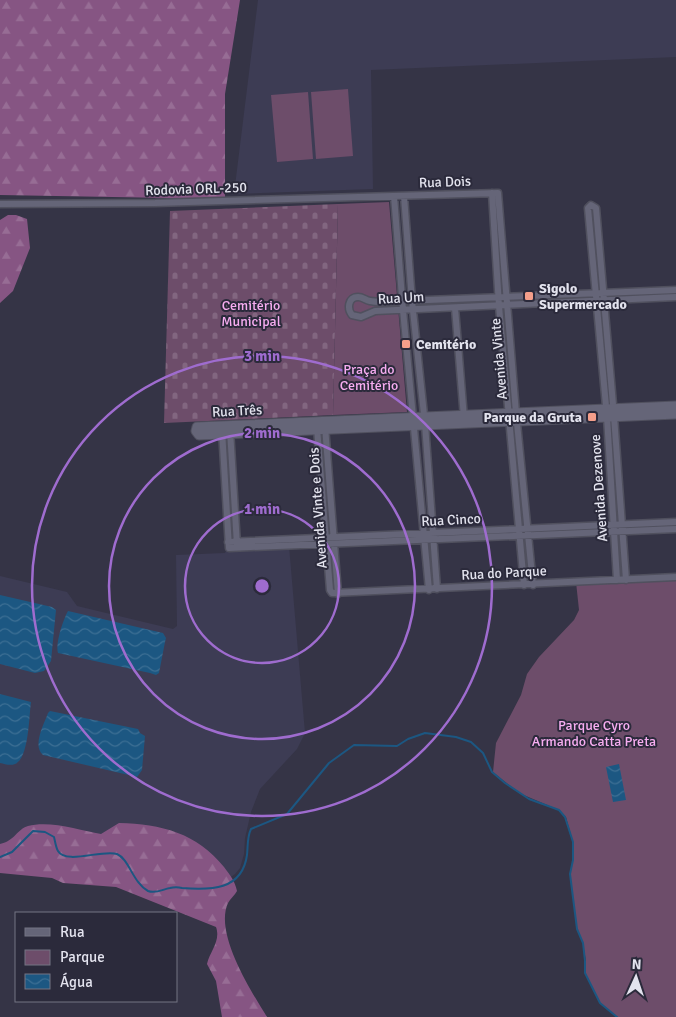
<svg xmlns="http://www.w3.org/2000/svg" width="676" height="1017" font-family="Signika,sans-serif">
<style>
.built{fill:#3d3c54}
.forest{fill:url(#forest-firs)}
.cemetery{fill:url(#cemetery-stones)}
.park{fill:#6d4d6a}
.water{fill:url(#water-waves)}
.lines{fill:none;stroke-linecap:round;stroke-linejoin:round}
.stream{stroke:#1c5782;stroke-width:2}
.street-casing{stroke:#50505e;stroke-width:9}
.secondary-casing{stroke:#50505e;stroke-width:11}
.street{stroke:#656578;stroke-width:6}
.secondary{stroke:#656578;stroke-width:9}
.ring{fill:none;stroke:#9f6ccf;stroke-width:2.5}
.poi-dot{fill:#f49e8a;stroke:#2b2a3b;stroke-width:2}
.labels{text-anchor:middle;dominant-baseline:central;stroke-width:4;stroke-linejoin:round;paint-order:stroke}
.street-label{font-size:14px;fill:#e3e3ee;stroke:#2b2a3b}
.poi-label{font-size:14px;font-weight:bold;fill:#e3e3ee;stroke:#2b2a3b;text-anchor:start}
.park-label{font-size:14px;fill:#f7adf1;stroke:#2b2a3b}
.centre{fill:#9f6ccf;stroke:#2b2a3b;stroke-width:2.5}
.ring-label{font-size:15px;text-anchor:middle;font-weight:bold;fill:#9f6ccf;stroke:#2b2a3b;stroke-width:4;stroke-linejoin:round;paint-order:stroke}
</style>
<defs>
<pattern id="forest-firs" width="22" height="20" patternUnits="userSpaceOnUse" patternTransform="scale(1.25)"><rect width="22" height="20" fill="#865583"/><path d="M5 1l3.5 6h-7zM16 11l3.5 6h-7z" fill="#976d95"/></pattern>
<pattern id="cemetery-stones" width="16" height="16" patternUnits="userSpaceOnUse" patternTransform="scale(1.25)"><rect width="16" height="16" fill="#6d4d6a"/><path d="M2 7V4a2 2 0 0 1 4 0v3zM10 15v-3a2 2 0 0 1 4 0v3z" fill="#826680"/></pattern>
<pattern id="water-waves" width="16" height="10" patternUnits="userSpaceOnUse" patternTransform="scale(1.25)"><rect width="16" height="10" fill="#1c5782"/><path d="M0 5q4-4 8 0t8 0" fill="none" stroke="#3d6f94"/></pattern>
</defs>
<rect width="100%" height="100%" fill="#353446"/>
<path class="built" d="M258,0h418v57l-305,13 2,119 -139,5z
M289,546l16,187 -8,16 -37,40 -9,23 -6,26 -1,16 -4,14 -5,6 -16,12 -219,-32v-278l67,16 10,14 96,23 4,-3 -1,-71 49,-2 2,-4z"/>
<path class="forest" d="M0,0h240l-15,94v105l-225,-4z
M8,215h8l11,4 3,29 -17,43 -13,12v-83z
M119,823c42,1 78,10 105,44 6,8 11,14 13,24 -2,4 -7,8 -9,12 -14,30 23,88 39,114h-45l-6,-36 -9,-17c3,-13 14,-23 9,-37l-100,-40 -53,-4 -11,-5 -52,-5v-29c15,-3 17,-15 28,-18 21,-6 52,4 73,8z"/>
<path class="cemetery" d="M338,204l-5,211 -169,8 6,-212z"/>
<path class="park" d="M348,89l5,67 -37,3 -5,-67z
M308,92l5,67 -36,3 -6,-67z
M389,202l18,210 -74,3 5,-211z
M676,577v440h-59l-17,-14 -15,-30 1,-12 -3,-18 -6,-14 -7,-55 3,-14v-18l-7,-25 -7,-7 -40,-17 -26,-21 3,-29 25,-48 6,-21 12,-17 35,-37 5,-10 -3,-28z"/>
<path class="water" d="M0,595l52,12 4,3 -5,51 -7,10 -9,2 -35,-9z
M68,611l95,22 3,5 -1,4 -6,31 -3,2 -6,-2 -92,-20c-3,-9 5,-33 10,-42z
M0,694l31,8c-2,13 -2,57 -16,62 -5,2 -10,0 -15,-1z
M50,711l88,18 2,4 5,3 -3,34 -5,7 -4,-1 -90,-21c-11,-9 1,-31 5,-42z
M619,764l7,36 -13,2 -7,-35z"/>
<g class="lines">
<path class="stream" d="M0,857l12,-5 21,-21 12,1 9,5c1,4 2,11 4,14 8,14 45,-2 59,3 12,5 16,29 31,37 8,3 15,-2 22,-3 4,-1 8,-1 12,0 28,2 60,3 65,-33 1,-9 0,-18 4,-26l36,-15 42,-51 25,-18 43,1 11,-7 17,-6 31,4 15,5 12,11 9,19 13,11 24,16 30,11 6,7 8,25v18l-3,14 7,55 6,14 2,18v12l15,30 17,14"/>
<g class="street-casing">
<path id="street" d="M492,193l7,113 25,279
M394,196l9,114 26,280
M404,196l8,105 13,123 12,165
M0,204l155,-1 343,-10 18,220 17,172
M676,290l-274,11c-10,0 -22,2 -32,0 -5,-1 -7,-4 -12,-4 -10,0 -11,12 -6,18l9,2 14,-6 301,-14
M455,308l9,110
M325,426l13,168
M317,428l13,162 2,3 344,-16
M222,430l7,118 447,-19
M230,430l7,115
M228,542l448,-20
M617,580l-10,-163 -19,-209 3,-3 5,3 18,208 12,164"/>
</g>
<g class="secondary-casing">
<path id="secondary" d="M676,406l-479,21 -1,4 3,4 477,-21"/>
</g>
<use href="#street" class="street"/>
<use href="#secondary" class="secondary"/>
</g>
<g class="ring">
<circle cx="262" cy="586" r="77"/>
<circle cx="262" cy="586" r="153"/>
<circle cx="262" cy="586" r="230"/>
</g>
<g class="poi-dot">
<rect x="524" y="291" width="10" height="10" rx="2.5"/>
<rect x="401" y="339" width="10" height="10" rx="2.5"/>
<rect x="587" y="412" width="10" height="10" rx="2.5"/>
</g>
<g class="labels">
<g class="street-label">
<text transform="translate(445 182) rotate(-2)">Rua Dois</text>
<text transform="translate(196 189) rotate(-2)">Rodovia ORL-250</text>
<text transform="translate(401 298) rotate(-3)">Rua Um</text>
<text transform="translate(499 359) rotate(-95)">Avenida Vinte</text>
<text transform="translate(237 411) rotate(-3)">Rua Três</text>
<text transform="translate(599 488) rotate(-94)">Avenida Dezenove</text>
<text transform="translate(318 508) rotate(-94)">Avenida Vinte e Dois</text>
<text transform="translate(451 520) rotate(-3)">Rua Cinco</text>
<text transform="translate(504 573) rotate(-3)">Rua do Parque</text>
</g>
<g class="poi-label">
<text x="539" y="288">Sigolo<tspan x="539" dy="16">Supermercado</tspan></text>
<text x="416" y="344">Cemitério</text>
<text x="582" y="417" text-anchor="end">Parque da Gruta</text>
</g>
<g class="park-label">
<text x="251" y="305">Cemitério<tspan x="251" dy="16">Municipal</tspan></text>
<text x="369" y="369">Praça do<tspan x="369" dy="16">Cemitério</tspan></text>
<text x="594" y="725">Parque Cyro<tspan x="594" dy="16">Armando Catta Preta</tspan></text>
</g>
</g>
<circle cx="262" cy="586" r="8" class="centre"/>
<g class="ring-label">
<text x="262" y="361">3 min</text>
<text x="262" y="438">2 min</text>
<text x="262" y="514">1 min</text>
</g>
<rect x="15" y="912" width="162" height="90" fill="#2b2a3b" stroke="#757483"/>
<rect x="25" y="928" width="25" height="8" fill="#656578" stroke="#757483"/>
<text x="60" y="937" font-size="15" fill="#e3e3ee">Rua</text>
<rect x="25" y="950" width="25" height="15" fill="#6d4d6a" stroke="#757483"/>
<text x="60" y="962" font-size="15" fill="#e3e3ee">Parque</text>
<rect x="25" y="974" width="25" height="15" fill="url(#water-waves)" stroke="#757483"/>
<text x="60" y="987" font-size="15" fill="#e3e3ee">Água</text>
<g transform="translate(636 977) rotate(3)" stroke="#2b2a3b" stroke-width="4" paint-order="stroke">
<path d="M0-4L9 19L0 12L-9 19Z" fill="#e3e3ee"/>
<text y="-8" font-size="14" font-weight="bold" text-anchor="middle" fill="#e3e3ee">N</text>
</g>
</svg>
